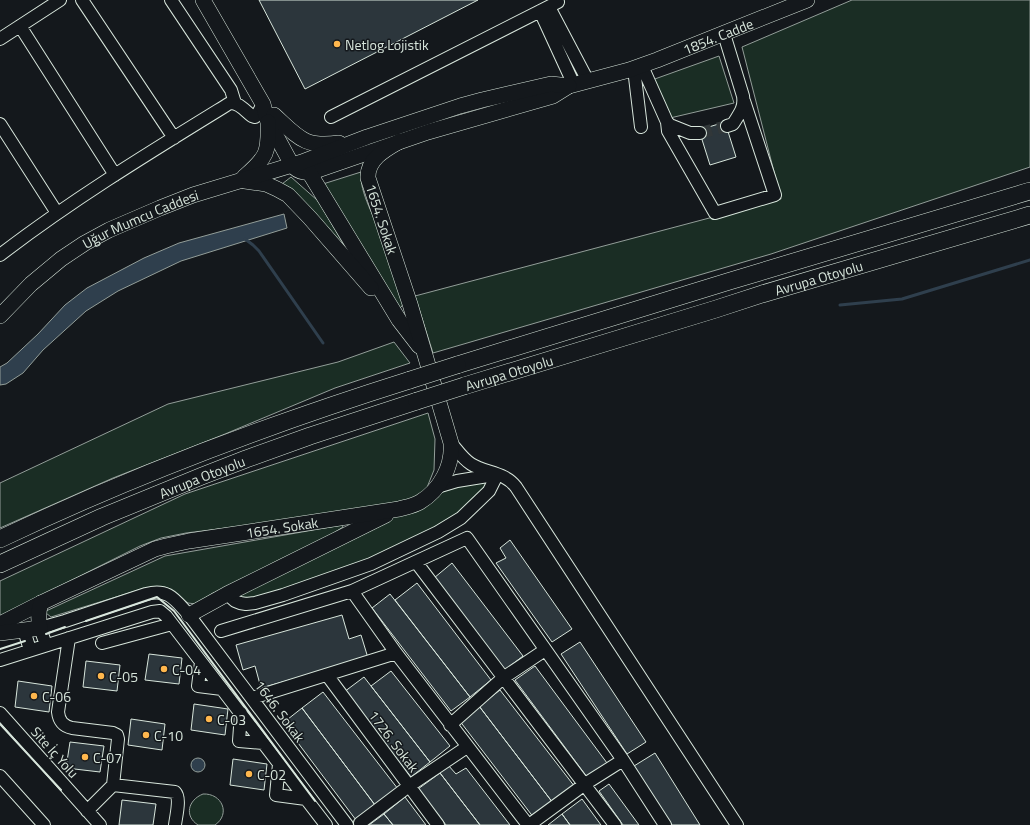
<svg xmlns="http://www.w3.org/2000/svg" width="1030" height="825" font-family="'Titillium Web',sans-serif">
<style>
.green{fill:#1a2d24;stroke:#939e99}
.water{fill:#2f3f4d;stroke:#939e99}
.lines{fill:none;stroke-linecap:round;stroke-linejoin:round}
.stream{stroke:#2f3f4d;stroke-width:3}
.building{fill:#2c363c;stroke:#d8e6dc}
.minor-tunnel{stroke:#313739;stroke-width:12;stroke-dasharray:12 6;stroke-linecap:butt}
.minor-casing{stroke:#d8e6dc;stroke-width:14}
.major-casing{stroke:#d8e6dc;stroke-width:16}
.highway-casing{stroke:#d8e6dc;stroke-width:18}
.minor{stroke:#14181c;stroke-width:12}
.major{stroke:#14181c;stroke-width:15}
.highway{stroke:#14181c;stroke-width:17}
.highway-bridge-casing{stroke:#d8e6dc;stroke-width:18;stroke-linecap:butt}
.highway-bridge{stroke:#14181c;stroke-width:17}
.wall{stroke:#d8e6dc;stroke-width:2}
.poi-dot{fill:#ffb74d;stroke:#14181c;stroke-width:1.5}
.labels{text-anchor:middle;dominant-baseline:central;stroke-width:3;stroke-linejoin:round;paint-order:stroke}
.street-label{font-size:14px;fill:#d8e6dc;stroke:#14181c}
.poi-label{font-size:14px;fill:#d8e6dc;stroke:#14181c;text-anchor:start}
</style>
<rect width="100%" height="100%" fill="#14181c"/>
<path class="green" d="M852,0h178v167l-259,87 -338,99 -18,-57 366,-97 -39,-152z
M719,56l15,47 -64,15 -18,-38z
M361,172c-2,21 15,47 22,67 7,21 13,43 20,64l-1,3 -2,2 -77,-124z
M291,177l26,23 3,4 35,60 -73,-80z
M394,342l16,21 -75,25 -110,46 -112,44 -113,50v-45l168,-79 170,-42z
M428,413l7,26 -1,31 -8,20 -10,8 -77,16 -153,19 -25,5 -21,8 -140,70v-35l185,-87z
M497,475l-8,16 -51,41 -183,71 -28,-9 206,-103z
M342,525l1,2 -11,7 -59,29 -48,26 -12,4 -17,11 -8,-1 -20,-15 -26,1 -91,28 -5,-4v-2l119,-55z
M203,794c19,-1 28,20 12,31h-17c-14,-9 -10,-25 5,-31z"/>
<path class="water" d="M284,214l3,14 -106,33 -63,30 -32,20 -43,39 -20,23 -17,11 -6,1v-18l7,-4 31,-29 27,-29 22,-17 57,-30 35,-15z
M191 765a7 7 0 1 1 14 0a7 7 0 1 1-14 0Z"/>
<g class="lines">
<path class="stream" d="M245,239l8,6 6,6 64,92
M840,305l62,-6 128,-39"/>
</g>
<path class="building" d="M259,0h219l-173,89z
M725,122l11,35 -26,8 -11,-35z
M510,540l62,89 -20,13 -56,-79 10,-5 -6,-10z
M452,563l71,93 -18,14 -71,-92z
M417,583l74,97 -21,17 -75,-97z
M390,594l80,103 -19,14 -79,-103z
M342,615l7,24 12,-4 7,23 -107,30 -6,-22 -12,4 -7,-25z
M580,642l66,100 -19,12 -66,-100z
M149,654l33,4 -3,26 -34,-4z
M86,661l34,4 -3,26 -34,-4z
M535,666l72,97 -20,14 -72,-97z
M391,671l59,75 -20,16 -59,-76z
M364,677l66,85 -19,15 -67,-85z
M18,681l34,5 -3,26 -34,-5z
M500,690l75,97 -22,16 -74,-97z
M323,692l75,97 -23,16 -73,-97z
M194,704l34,5 -3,26 -34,-5z
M479,706l74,97 -19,15 -75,-98z
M302,708l73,97 -19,15 -73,-97z
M131,719l34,5 -3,26 -34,-5z
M70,742l34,4 -4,26 -34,-4z
M655,753l45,72h-28l-38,-59z
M233,759l34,5 -3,26 -34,-5z
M448,765l8,9 10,-6 44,57h-30l-40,-52z
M440,773l40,52h-34l-28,-36z
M609,784l30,41h-16l-24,-34z
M405,797l21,28h-33l-9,-11z
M582,799l19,26h-31l-8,-11z
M122,800l34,4 -3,21h-34z
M384,814l9,11h-24z
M562,814l8,11h-22z"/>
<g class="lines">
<path class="minor-tunnel" d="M700,133l27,-7"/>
<g class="minor-casing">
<path id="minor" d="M82,0l92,138
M171,0l60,90 4,13
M549,7l39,74
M540,11l34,74
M20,26l95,149
M724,34l19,62c2,12 -4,18 -10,28l-6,2
M0,39l60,-39
M642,66l25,56 3,3 20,8h10
M634,69l7,58
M331,117l227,-115
M667,122l1,9 47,82 60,-18 -31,-94
M0,124l57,89
M0,255c73,-56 152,-104 230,-152 9,-1 15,8 22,13l3,1 2,-2 6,-11
M451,443c6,7 12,16 20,21 14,9 34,8 45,23l221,338
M437,487l20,-6 37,-6
M416,562l199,263
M352,591l115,-53 156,222 42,65
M227,594l8,7 5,2 6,1 9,-1 28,-8 88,-31 67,-32 23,-14 28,-27 8,-16
M24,630l6,20
M221,631l131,-40 44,62 132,172
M69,638l-11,74c1,9 5,14 14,16l41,5 4,2 1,4 -5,46 62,7c6,6 1,24 0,33
M102,643l70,-19
M46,645l-6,-17 25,-7 81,-27c23,-6 29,6 43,21l158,210
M0,660l152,-48 8,-1 6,5 160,209
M201,662l-3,24 24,3
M327,675l111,150
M252,698l144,-45
M0,713l100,112
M241,713l-2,28 24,2
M450,725l53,-47 42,-28
M279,764l-3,31 30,4
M0,776l44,49
M87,811l26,-26
M360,823l49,-37 58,-39
M529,825l56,-41 38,-24"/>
</g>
<g class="major-casing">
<g id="major">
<path id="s1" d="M203,0l60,104 4,15 25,46c7,9 16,8 26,5l110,-38 125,-36 16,-10 60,-16 28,-10 150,-60"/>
<path d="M274,115c24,22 30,33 65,28"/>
<path d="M304,164l95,156 20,26"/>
<path d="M244,177c23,-20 25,-24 24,-55"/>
<path d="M245,181l21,3 11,5 11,6 22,23 61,70"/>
<path id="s2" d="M0,316l31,-32 30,-25 24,-16 24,-13 51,-22 33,-13 109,-33 65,-25 93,-31 22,-6 69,-16 18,2"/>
<path d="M189,615l38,-21 159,-79"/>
<path id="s3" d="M0,624l41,-21 114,-54 11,-3 23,-5 210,-32c7,-2 14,-3 21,-7 20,-12 33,-36 31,-59l-41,-139 -42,-126c-1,-19 18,-29 32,-37"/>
<path d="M0,633l40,-5c-2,-9 -2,-16 1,-25"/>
</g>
</g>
<g class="highway-casing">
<g id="highway">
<path d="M457,365l273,-84 300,-90"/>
<path id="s4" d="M464,386l252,-77 46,-15 268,-79"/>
<path d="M0,539c132,-63 270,-115 410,-159"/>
<path id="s5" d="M0,564l102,-47 100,-41 44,-17 64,-23 107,-35"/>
</g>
</g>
<use href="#minor" class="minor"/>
<use href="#major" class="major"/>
<use href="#highway" class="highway"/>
<g class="highway-bridge-casing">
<path id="highway-bridge" d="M410,380l47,-15
M417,401l47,-15"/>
</g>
<use href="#highway-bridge" class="highway-bridge"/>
<path class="wall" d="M86,621l71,-24 17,14 141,190
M46,634l19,-7
M0,649l25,-8
M0,724l61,66"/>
</g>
<g class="poi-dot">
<circle cx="337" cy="44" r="4"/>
<circle cx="164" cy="669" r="4"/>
<circle cx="101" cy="676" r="4"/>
<circle cx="34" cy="696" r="4"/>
<circle cx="209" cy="719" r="4"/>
<circle cx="146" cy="735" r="4"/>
<circle cx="85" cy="757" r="4"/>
<circle cx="249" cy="774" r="4"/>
</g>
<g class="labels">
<g class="street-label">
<text stroke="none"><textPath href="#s1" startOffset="639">1854. Cadde</textPath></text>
<text transform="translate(382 219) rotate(72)">1654. Sokak</text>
<text stroke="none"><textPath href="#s2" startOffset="173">Uğur Mumcu Caddesi</textPath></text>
<text stroke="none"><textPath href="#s4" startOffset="371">Avrupa Otoyolu</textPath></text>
<text stroke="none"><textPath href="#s4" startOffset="47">Avrupa Otoyolu</textPath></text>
<text stroke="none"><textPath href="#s5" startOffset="220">Avrupa Otoyolu</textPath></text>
<text stroke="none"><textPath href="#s3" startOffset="301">1654. Sokak</textPath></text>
<text transform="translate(280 711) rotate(53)">1646. Sokak</text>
<text transform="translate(394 741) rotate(53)">1726. Sokak</text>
<text transform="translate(55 752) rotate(48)">Site İç Yolu</text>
</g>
<g class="poi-label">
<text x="345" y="44">Netlog Lojistik</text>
<text x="172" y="669">C-04</text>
<text x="109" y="676">C-05</text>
<text x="42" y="696">C-06</text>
<text x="217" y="719">C-03</text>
<text x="154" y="735">C-10</text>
<text x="93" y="757">C-07</text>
<text x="257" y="774">C-02</text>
</g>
</g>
</svg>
